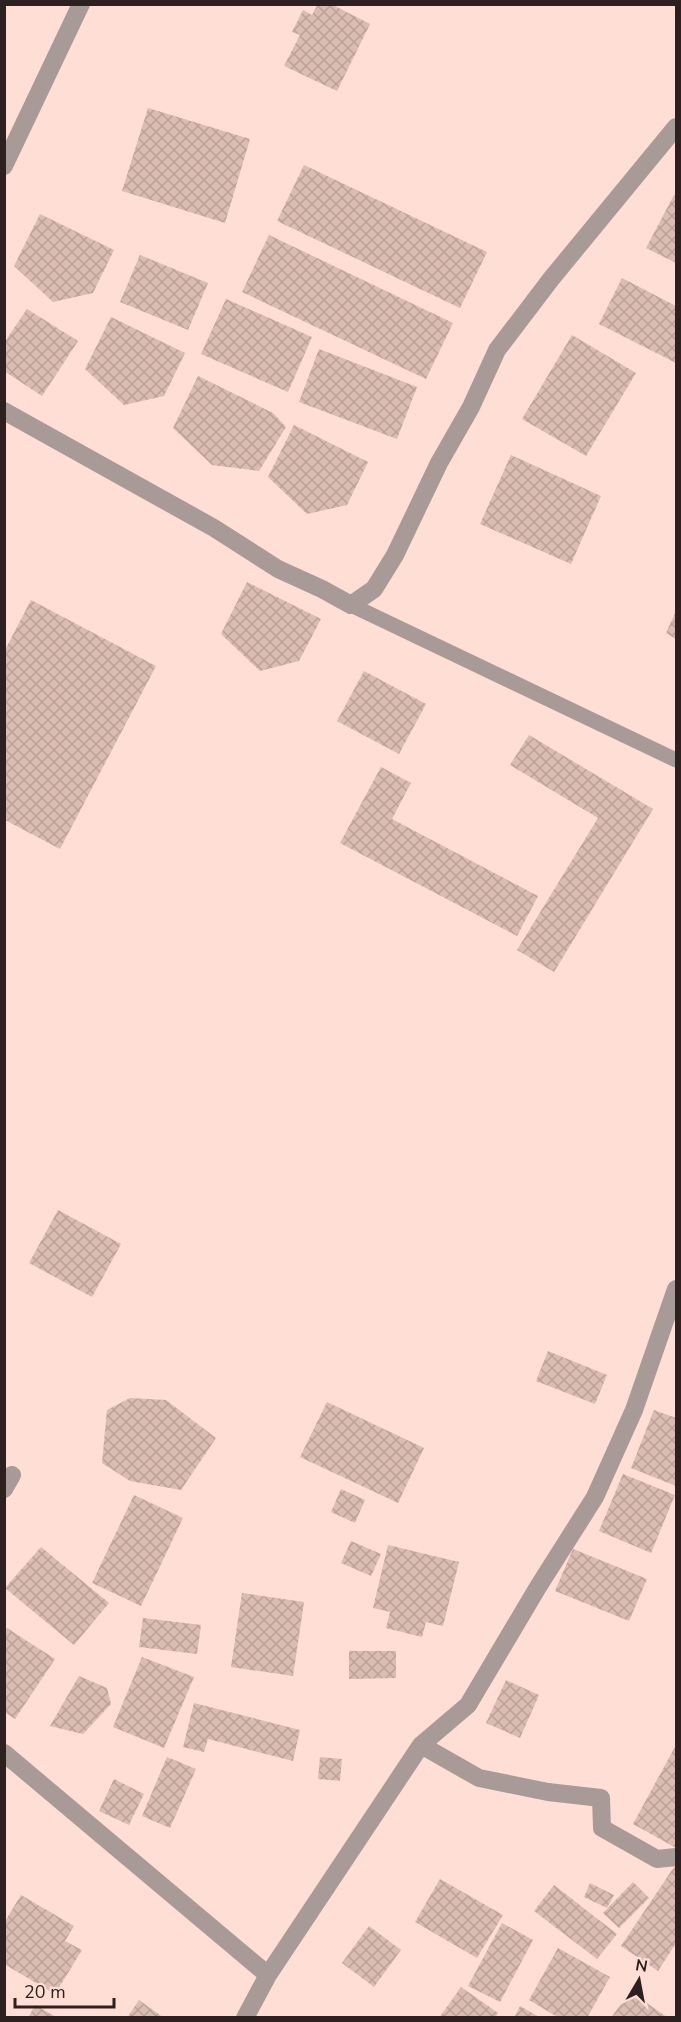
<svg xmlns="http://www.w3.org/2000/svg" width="681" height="2022" font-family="'Nunito Sans',sans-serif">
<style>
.building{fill:url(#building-cross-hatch)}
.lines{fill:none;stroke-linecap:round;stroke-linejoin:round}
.lane{stroke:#a89b97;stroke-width:15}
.street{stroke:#a89b97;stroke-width:18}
</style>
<defs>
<pattern id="building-cross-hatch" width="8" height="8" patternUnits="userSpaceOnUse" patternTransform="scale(1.5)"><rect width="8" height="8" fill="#dabcb3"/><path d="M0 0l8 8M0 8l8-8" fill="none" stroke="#bba19a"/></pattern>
</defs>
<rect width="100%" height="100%" fill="#feded5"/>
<path class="building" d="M318,4h13l39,20 -33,67 -53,-25 16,-31 -8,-3 11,-22 9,5z
M148,108l102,31 -25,84 -103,-32z
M304,165l183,87 -27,56 -183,-87z
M674,195l2,1v67l-30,-15z
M40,214l74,36 -21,43 -40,9 -39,-36z
M269,235l184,88 -27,56 -184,-87z
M140,255l68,28 -20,47 -68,-28z
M622,278l54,28v57l-77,-39z
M226,299l86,38 -24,55 -87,-38z
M27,309l51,32 -36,55 -38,-25v-28z
M111,317l74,36 -21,43 -40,9 -39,-36z
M572,335l64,38 -50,83 -64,-37z
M319,349l98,38 -20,52 -98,-37z
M198,376l75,37 13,14 -27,44 -47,-6 -39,-37z
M294,425l74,37 -21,43 -40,9 -39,-37z
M511,455l90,41 -30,68 -91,-40z
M247,582l74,37 -22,42 -39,10 -39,-37z
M31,600l125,66 -96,183 -55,-29v-170z
M676,611v28l-10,-6z
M364,671l62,33 -27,50 -62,-33z
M529,735l124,74 -99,163 -37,-22 81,-132 -88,-53z
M381,767l30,16 -19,36 146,77 -21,40 -177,-93z
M58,1210l63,34 -29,53 -63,-34z
M548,1351l59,24 -12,29 -59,-23z
M130,1398l36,2 50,38 -35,52 -51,-9 -28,-18 5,-53z
M327,1402l97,46 -26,55 -98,-46z
M654,1410l22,8v68l-45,-18z
M623,1474l52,21 -24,58 -52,-22z
M341,1489l24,11 -10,23 -24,-11z
M134,1495l49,23 -42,88 -49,-23z
M351,1541l30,13 -10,22 -30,-13z
M388,1545l71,17 -16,64 -17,-4 -4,15 -36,-9 4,-16 -17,-4z
M41,1547l68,56 -35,42 -69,-57z
M573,1549l74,30 -18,42 -74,-30z
M242,1593l62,9 -11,74 -62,-9z
M143,1618l58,7 -4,29 -58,-7z
M7,1628l48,31 -40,60 -11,-7v-80z
M349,1651h47v27l-47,1z
M142,1657l52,20 -30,71 -51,-21z
M79,1676l28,12 4,16 -28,30 -33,-8z
M506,1680l33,15 -19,43 -34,-15z
M194,1703l106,27 -7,31 -85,-22 -4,13 -21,-5z
M676,1745v103l-43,-24z
M167,1757l29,12 -26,59 -28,-12z
M320,1757l22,2 -2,22 -22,-2z
M114,1779l30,15 -15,31 -30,-14z
M676,1864v79l-18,28 -37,-25z
M440,1879l63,36 -26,43 -62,-36z
M633,1882l16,16 -30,30 -16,-15z
M590,1883l24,12 -7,13 -23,-11z
M554,1885l63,49 -20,25 -63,-48z
M21,1895l53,31 -9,15 17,9 -27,44 -51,-30v-41z
M502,1923l31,17 -33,62 -32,-16z
M369,1926l32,24 -27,37 -32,-24z
M558,1948l52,29 -23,41h-28l-30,-18z
M461,1987l37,26 -3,5h-56z
M630,1991l38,27h-57z
M139,2000l25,18h-37z
M35,2005l23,13h-30z
M520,2006l21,12h-27z"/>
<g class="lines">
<path class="lane" d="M351,605l325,155"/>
<path class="street" d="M4,166l77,-162
M4,411l210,117 64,41 44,20 29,16 23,-16 21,-34 44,-92 32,-56 26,-57 54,-71 125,-152
M4,1489l8,-14
M421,1745l58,33 69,14 53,6 1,30 55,31 19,-2
M4,1753l264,222
M245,2018l23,-43 153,-230 47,-40 70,-118 57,-90 39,-87 42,-121"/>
</g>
<rect width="681" height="2022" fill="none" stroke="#2c211e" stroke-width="12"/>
<g transform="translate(639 1980) rotate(10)" stroke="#feded5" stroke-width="4.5" paint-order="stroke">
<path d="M0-4.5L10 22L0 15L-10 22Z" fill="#2c211e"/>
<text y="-9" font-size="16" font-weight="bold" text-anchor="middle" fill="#2c211e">N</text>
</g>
<path d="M15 1998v9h99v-9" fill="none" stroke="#2c211e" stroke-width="3"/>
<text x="24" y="1998" font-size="18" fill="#2c211e" stroke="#feded5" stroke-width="4.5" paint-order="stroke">20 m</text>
</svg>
